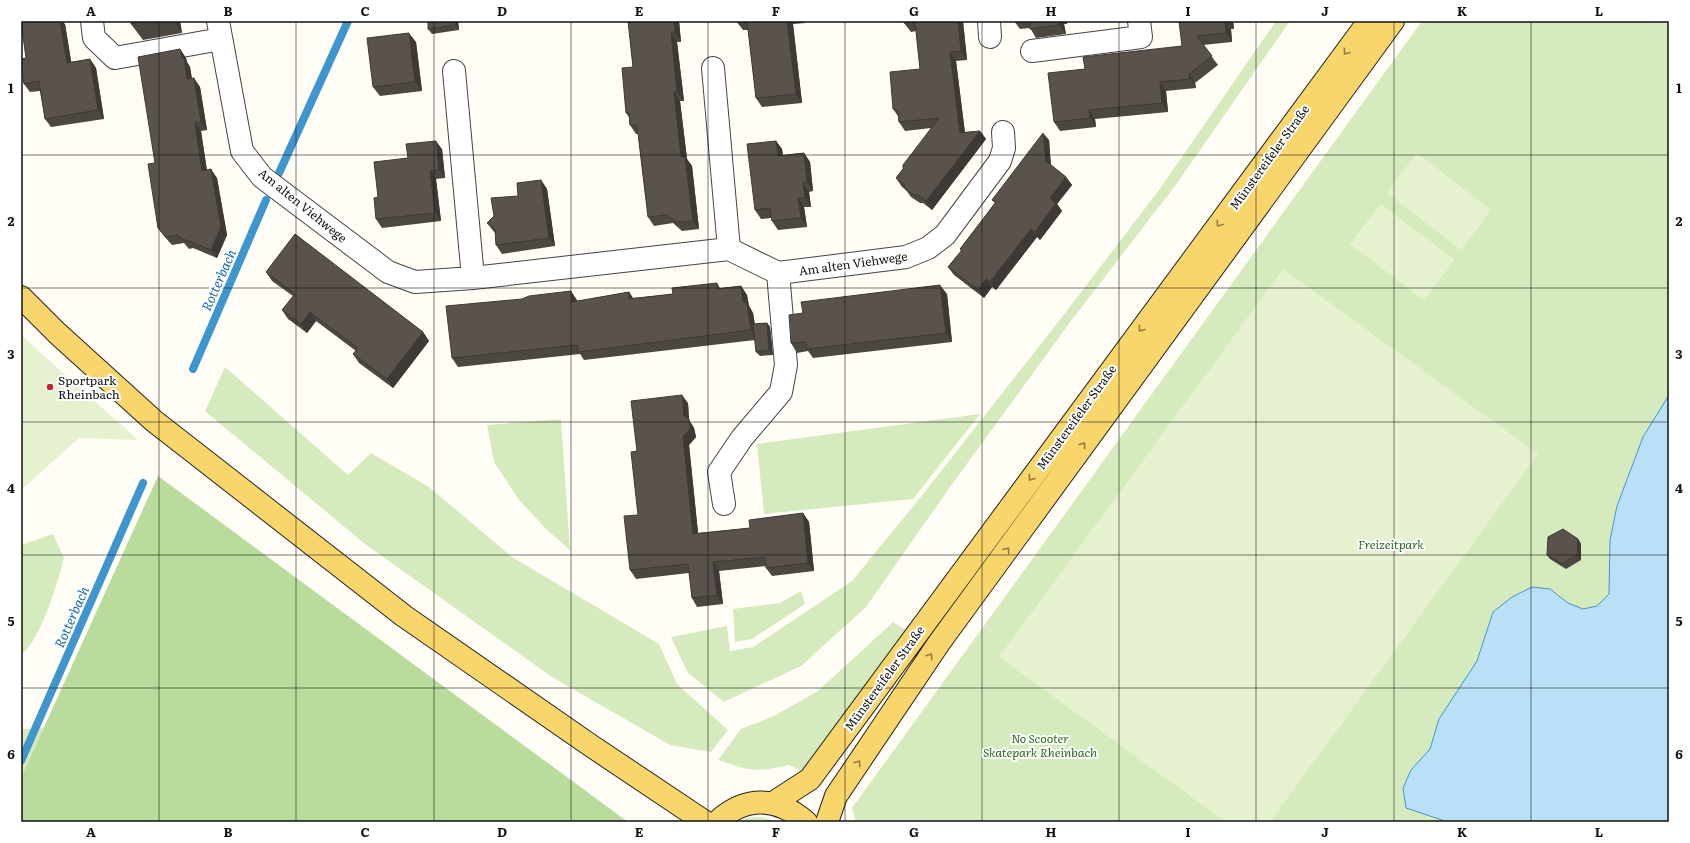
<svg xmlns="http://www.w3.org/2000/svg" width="1690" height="843" font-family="Literata,serif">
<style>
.green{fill:#d5ebbd}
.forest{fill:#b9dc9c}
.pitch{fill:#e6f2cf}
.water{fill:#b9e0f7;stroke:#3f96cf}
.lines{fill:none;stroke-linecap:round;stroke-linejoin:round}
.stream{stroke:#3f96cf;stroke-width:8}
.minor-casing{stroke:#444;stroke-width:24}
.major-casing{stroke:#222;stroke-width:24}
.minor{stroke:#fff;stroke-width:22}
.major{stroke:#f9d66b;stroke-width:22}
.wall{fill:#4d4742}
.shaded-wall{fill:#3f3936}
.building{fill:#5a524d;stroke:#3f3936}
.oneway{stroke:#917d42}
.grid{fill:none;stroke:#111;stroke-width:1;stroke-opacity:0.55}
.poi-dot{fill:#c4262e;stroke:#fff;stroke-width:1.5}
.labels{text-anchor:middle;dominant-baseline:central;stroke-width:4;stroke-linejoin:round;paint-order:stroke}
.street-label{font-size:12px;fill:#111;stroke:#fff}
.poi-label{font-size:12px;fill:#111;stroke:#fff;text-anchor:start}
.park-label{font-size:12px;font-style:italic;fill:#2f6b1f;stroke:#fff}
.water-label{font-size:13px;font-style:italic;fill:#1768a6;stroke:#fff}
.neatline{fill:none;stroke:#111;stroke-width:1.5}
.grid-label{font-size:13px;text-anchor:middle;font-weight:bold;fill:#111}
</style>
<rect width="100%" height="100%" fill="#fffdf5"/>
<path class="green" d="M1276,21h14l-115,165 -104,135 -121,166 -84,120 -65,59 -77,36 -36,-29 -17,-36 56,-11 3,25 23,-4 99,-66 72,-88 138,-176 97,-127z
M1422,21h247v801h-813l-4,-14z
M225,367l123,108 23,-22 58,34 83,70 147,87 18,40 51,46 -17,22 -41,-7 -118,-68 -187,-133 -160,-133z
M980,414l-67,85 -149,15 -7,-70z
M561,419l9,131 -23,-20 -28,-30 -25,-38 -7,-37z
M53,534l11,24c-7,26 -22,80 -43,97v-110z
M801,591l4,13 -53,35 -17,3 -2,-33 47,-6z
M893,622l16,10 -100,143 -20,-10c-34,8 -38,6 -71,-5l23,-31 33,-13 44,-25z
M44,728l-23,50v-49z
M762,817l17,5h-41l9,-4z"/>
<path class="forest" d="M158,476l470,346h-607v-44z"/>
<path class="pitch" d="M1417,153l74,57 -30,40 -74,-57z
M1381,204l74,56 -31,40 -74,-56z
M1283,269l255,185 -268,368h-44l-227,-165z
M21,335l117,105 -59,-2 -58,52z"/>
<path class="water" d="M1669,395v427h-221l-42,-14 -3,-20 8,-18 19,-21 9,-30 38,-58 16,-49 19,-15 20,-10 18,2 18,14 15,6 14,-3 12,-12 1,-54 7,-34 26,-69z"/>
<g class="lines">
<path class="stream" d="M279,173l69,-152
M193,369l73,-169
M21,761l122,-278"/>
<g class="minor-casing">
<path id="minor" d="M92,21l2,17 21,20 106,-19
M218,21l24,130 20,26 126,95 27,10 58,-4 256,-29 49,24 128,-16 22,-9 17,-13 55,-74 4,-13 -1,-16
M989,21l1,16
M1032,51l109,-14 -2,-16
M713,68l16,181
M454,71l19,207
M724,504l-5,-32 23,-34 39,-46 5,-27 -8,-92"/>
</g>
<g class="major-casing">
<path id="major" d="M21,297l36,36 97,88 250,195 186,129 115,77
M773,803l37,-24 559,-758
M717,822c29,-27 60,-25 89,0
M827,822l9,-26 103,-153 454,-622"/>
</g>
<use href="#minor" class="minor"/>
<use href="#major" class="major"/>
</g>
<path class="wall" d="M131,21h49l2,12 -39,7 -12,-16z
M458,21l1,9 -27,4 -4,-5z
M628,21h51l2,21h-4l7,59h-4l7,58 5,7 7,63 -17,2 -9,-8 -19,3 -6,-9 -10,-83h-2l-6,-9 -1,-8 -3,-4 7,-46z
M736,21h69v2l-12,1 9,79 -40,4 -6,-9 -8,-68h-5z
M904,21h59l4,39 -11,1 9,71 15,-1 6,8 -54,71 -9,-7h-3l-9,-6 -5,-7 -4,-3 -6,-9 7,-9 28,-41 -26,3 -6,-9 -1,-6 -5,-7 27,-40 -4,-38 -5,1 -7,-9z
M1014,21h53v3h-3l2,10 -30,4 -6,-10 -10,1z
M1179,21h54l1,8h-3l1,13 -29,3 15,20 -23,18 1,5 -30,3 2,21 -73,7 1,8 -36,4 -6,-9 31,-53 97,-23z
M65,24l6,38 19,-3 6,9 8,51 -53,8 -6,-8 -5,-28 -10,1 -6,-8 2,-26z
M416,42l6,49 -42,5 -7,-9z
M180,49l6,9 1,4 3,5 2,11 8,9 7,43 -6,1 6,39 10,8 10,57 -10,23 -24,-10 -4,1 -5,-6 -12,2 -8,-9 -6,-8 -3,-65z
M1049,140l2,25 15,12 6,8 -15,19 5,7 -22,29 -3,-3 -41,53 -4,-3 -8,11 -30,-23 -6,-8 13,-16 -1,-2 35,-46 -3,-3z
M776,141l6,8 1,6 21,-2 6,9 3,29 -4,1 2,15h-7l3,20 -29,3 -6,-9 -1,-3 -10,1 -6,-9z
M442,149l3,29 -9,1 5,42 -59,7 -6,-9 2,-22 30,-39z
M541,180l6,9 8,57 -53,8 -6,-9 -1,-12 -8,-10 31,-27z
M266,272l157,60 6,9 -36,47 -34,-25 -6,-9 3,-3 -40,-30 -9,12 -19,-14 -6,-9 11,-14 -21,-15z
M717,283l3,5 21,-2 6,9 2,11 4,7 2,11 12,-1 3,4 3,28 -13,1 -4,-4 -1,-12 -171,20 -4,-6 -122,13 -6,-9 125,-58v1l52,-9 4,6 40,-4z
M947,294l5,48 -139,16 -5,-7 -11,2 -6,-10z
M688,403l1,17 5,8 2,9 -7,8 9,88 52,-5 53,-15 6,9 5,49 -42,5 -6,-8v-2l-47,5 4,33 -26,3 -5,-9 -3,-25 -53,6 -6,-9 8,-55 -1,-64z
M1578,539l3,5v16l-15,9 -16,-10 -3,-4z"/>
<path class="shaded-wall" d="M60,21h2l3,3 8,48 -6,-9z
M174,21h6l2,12z
M455,21h3l1,9 -3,-5z
M674,21h5l2,21 -6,-9z
M787,21h3l3,3 9,79 -6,-9z
M958,21h5l4,39 -6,-9z
M1059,21h3l2,3 2,10 -7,-9z
M1225,21l6,8 1,13 -6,-9z
M1228,21h5l1,8z
M409,33l7,9 6,49 -7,-9z
M671,33l6,9 7,59 -7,-9z
M180,49l6,9 1,4 3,5 3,21 -6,-9 -5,-21z
M950,52l6,9 10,81 -6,-9z
M90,59l6,9 8,51 -6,-9z
M1189,74l6,9 1,5 -6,-9z
M194,78l6,9 7,43 -6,-8z
M1160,82l6,9 2,21 -6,-9z
M674,92l6,9 7,58 5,7 7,63 -6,-8 -12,-64z
M1089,110l6,9 1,8 -6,-9z
M195,123l6,8 7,48 -6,-8z
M980,131l6,8 -54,71 -6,-9z
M1043,133l6,7 2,29 -5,-8z
M436,141l6,8 3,29 -6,-8z
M776,141l6,8 2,16 -6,-9z
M804,153l6,9 3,29 -6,-9z
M211,169l6,9 10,57 -10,23 -6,-8z
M430,171l6,8 5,42 -6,-8z
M1066,177l6,8 -15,19 5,7 -22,29 -5,-8 15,-34z
M541,180l6,9 8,57 -6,-8z
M803,183l6,9 2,15 -6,-9z
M798,198l6,9 3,20 -6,-9z
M1031,229l6,8 -41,53 -6,-8z
M986,279l6,8 -8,11 -6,-8z
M940,285l7,9 5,48 -6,-9z
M741,286l6,9 2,11 4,7 4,26 -6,-9 -8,-29z
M571,291l6,9 2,11 -7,-9z
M629,292l6,9 -6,-2z
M310,312l6,9 -9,12 -6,-9z
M767,323l3,4 3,28 -4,-5z
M423,332l6,9 -36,47 -6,-9z
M682,395l6,8 1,17 5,8 2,9 -7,8 10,97 -6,-8 -10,-97 1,-21z
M803,513l6,9 5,49 -6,-8z
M1578,539l3,5v16l-4,-5z
M713,562l6,9 4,33 -6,-9z"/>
<path class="building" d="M26,21h34l7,42 23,-4 8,51 -53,9 -6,-38 -15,3 -3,-18v-7l5,-1 -5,-36z
M131,21h14l-14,3z
M428,21h27l1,4 -28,4z
M628,21h46l1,12h-4l6,59h-3l7,65h4l8,64 -17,1 -9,-7 -19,2 -11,-92h-7l-1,-12h-3l-4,-45 11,-1z
M747,21h40l9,73 -40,4z
M904,21h54l3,30 -11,1 10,81 20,-2 -54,70 -9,-7 -3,1 -9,-6 -1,-5 -8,-6 7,-9v-4l36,-47 -40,4 -1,-11 -5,-2 -3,-37 30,-3 -5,-47 -11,1z
M1029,21h30v4l-29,4z
M1179,21h46l1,12 -29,3 15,20 -23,18 1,5 -30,3 2,21 -73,7 1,8 -36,4 -6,-49 37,-4 -2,-12 99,-11z
M409,33l6,49 -42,5 -6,-49z
M180,49l2,9h2l3,21 7,-1 7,44 -6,1 7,48 9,-2 10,58 -10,23 -24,-10h-4l-5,-5 -12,2 -8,-9 -10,-64 7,-1 -17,-106z
M1043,133l3,28 20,16 -16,21 6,5 -21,29 -4,-3 -41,53 -4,-3 -8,11 -30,-23 14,-17 -2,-1 36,-47 -4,-2z
M436,141l3,29 -9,1 5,42 -59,6 -2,-21 4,-1 -4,-35 34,-4 -2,-14z
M776,141l2,15 26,-3 3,29 -4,1 2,15h-7l3,20 -29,3 -2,-13 -15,2 -8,-66z
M541,180l8,58 -53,7 -1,-16 -8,-6 7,-7 -3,-18 27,-2 -1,-13z
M295,234l128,98 -36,47 -34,-25 5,-6 -48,-36 -9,12 -19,-14 13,-16 -29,-22z
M717,283v6l24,-3 2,15 4,3 4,26 -173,22 -1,-7 -125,13 -6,-52 76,-7 7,-3 42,-5 1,11 57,-10v7l44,-5 -1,-6z
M940,285l6,48 -139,16 -1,-7 -15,1 -2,-28 14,-2 -2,-11z
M767,323l2,27 -13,2 -3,-28z
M682,395l2,21 5,3 1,10 -7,8 10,97 57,-6 -1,-8 54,-7 5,50 -42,5 -1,-11 -52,5 4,33 -25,3 -4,-34 -58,6 -6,-54 14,-1 -7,-63 6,-1 -6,-50z
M1563,529l15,10 -1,16 -15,9 -15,-9 1,-18z"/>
<defs><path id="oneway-chevron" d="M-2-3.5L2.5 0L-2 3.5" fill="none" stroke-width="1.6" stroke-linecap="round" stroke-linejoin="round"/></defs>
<g class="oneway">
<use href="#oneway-chevron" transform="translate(1346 52) rotate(126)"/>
<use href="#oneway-chevron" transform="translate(1219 224) rotate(126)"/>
<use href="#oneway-chevron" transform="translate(1141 329) rotate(126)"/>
<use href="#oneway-chevron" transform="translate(1083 445) rotate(-54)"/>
<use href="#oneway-chevron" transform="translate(1031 478) rotate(126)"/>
<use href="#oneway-chevron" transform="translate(1007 550) rotate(-54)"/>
<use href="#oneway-chevron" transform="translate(930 656) rotate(-56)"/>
<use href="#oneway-chevron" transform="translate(858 763) rotate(-56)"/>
</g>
<path class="grid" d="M159,21v801M296,21v801M434,21v801M571,21v801M708,21v801M845,21v801M982,21v801M1119,21v801M1256,21v801M1394,21v801M1531,21v801M21,155h1648M21,288h1648M21,422h1648M21,555h1648M21,688h1648"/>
<circle class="poi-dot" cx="50" cy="387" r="4"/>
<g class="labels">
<g class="street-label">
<text transform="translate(1269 157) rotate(-54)">Münstereifeler Straße</text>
<text transform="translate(303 205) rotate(39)">Am alten Viehwege</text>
<text transform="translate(853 263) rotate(-8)">Am alten Viehwege</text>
<text transform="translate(1076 417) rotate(-54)">Münstereifeler Straße</text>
<text transform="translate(884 678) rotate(-54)">Münstereifeler Straße</text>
</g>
<g class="poi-label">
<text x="58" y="380">Sportpark<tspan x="58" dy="14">Rheinbach</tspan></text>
</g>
<g class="park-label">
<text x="1391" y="544">Freizeitpark</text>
<text x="1040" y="738">No Scooter<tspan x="1040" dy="14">Skatepark Rheinbach</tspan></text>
</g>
<g class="water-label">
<text transform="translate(218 280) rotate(-66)">Rotterbach</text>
<text transform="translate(71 617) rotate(-66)">Rotterbach</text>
</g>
</g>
<rect width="1690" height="843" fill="none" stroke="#ffffff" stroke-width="44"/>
<rect x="22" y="22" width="1646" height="799" class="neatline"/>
<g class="grid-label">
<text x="91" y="16">A</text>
<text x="228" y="16">B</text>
<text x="365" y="16">C</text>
<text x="502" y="16">D</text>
<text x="639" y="16">E</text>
<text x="776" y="16">F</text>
<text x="914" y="16">G</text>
<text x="1051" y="16">H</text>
<text x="1188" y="16">I</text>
<text x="1325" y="16">J</text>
<text x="1462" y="16">K</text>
<text x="1599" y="16">L</text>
<text x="11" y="93">1</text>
<text x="1679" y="93">1</text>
<text x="11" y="226">2</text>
<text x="1679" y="226">2</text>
<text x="11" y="359">3</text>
<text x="1679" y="359">3</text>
<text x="11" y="493">4</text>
<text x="1679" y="493">4</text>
<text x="11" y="626">5</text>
<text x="1679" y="626">5</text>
<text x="11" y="759">6</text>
<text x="1679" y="759">6</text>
<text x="91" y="837">A</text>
<text x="228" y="837">B</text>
<text x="365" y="837">C</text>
<text x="502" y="837">D</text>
<text x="639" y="837">E</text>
<text x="776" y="837">F</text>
<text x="914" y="837">G</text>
<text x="1051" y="837">H</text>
<text x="1188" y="837">I</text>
<text x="1325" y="837">J</text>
<text x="1462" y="837">K</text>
<text x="1599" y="837">L</text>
</g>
</svg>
